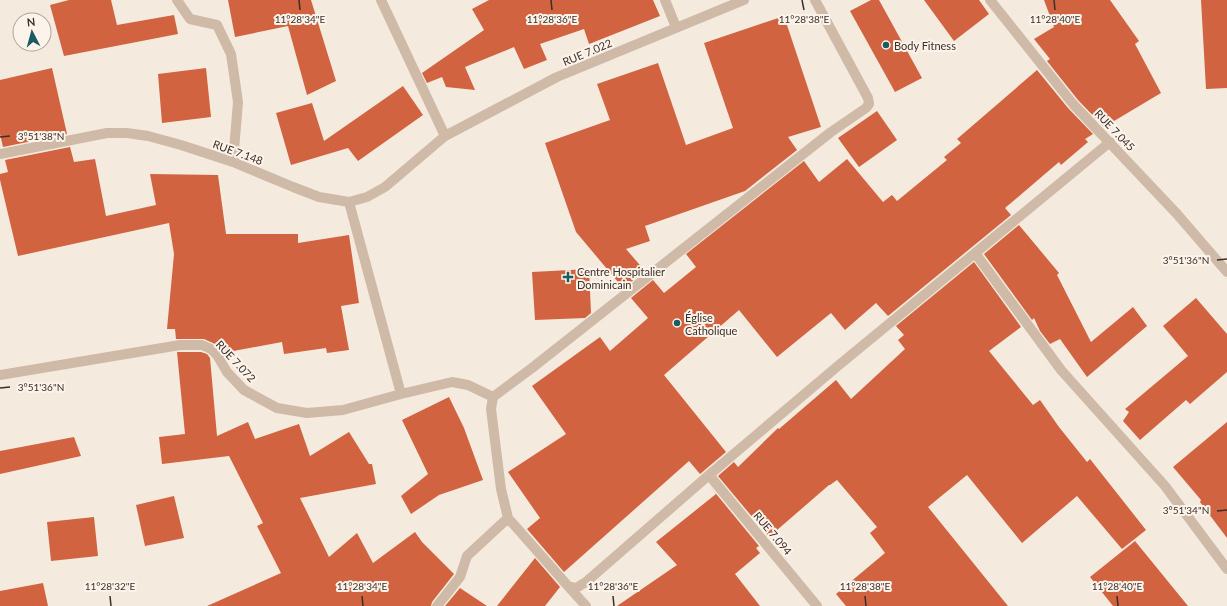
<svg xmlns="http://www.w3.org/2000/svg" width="1227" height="606" font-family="Lato,sans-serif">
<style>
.building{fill:#d16340}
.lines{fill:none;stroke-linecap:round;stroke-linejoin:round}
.minor{stroke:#cfbaa8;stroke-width:10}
.ticks{fill:none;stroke:#3b2f29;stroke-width:1.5}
.poi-dot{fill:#1a5c61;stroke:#fcf4eb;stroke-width:1.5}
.labels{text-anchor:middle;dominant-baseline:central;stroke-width:4;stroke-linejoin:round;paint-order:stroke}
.poi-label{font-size:11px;fill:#3b2f29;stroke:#fcf4eb;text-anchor:start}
.street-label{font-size:11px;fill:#3b2f29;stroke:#fcf4eb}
.ticks-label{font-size:10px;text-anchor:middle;fill:#3b2f29;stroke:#fcf4eb;stroke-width:4;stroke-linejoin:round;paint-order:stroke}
</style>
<rect width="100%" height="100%" fill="#f5eade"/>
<path class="building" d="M69,0h42l6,25 57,-10 4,19 -114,22 -14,-51z
M228,0h83l25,81 -29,14 -19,-69 -53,11z
M489,0h164l7,16 -71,28 -5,-15 -44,15 7,16 -23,9 -10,-22 -49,20 10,23 -29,-3 -4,-10 -15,6 -5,-10 62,-43 -12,-21z
M871,0h8l43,78 -27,14 -45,-81z
M924,0h55l10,14 -35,27z
M1044,0h66l29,41 -4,3 26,49 -57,34 -26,-27 -31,-39 3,-2 -16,-20 20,-12z
M1201,0h26v88l-21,1z
M784,16l37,111 -33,10 9,13 -52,41 -100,35 5,15 -24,8 19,22 -22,17 -47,-56 -31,-89 65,-23 -13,-36 61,-21 28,82 47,-17 -29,-85z
M52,68l15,66 -64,13 -3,-13v-54z
M206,68l5,49 -49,6 -4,-49z
M1037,70l31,38 25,26 -8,5 3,3 -27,23 -2,-3 -54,46 6,7 -123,101 -12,-13 -31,27 -14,-17 -54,44 -38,-47 -75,65 62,77 -26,22 -11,-13 -125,111 -37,-43 13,-11 -32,-46 58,-38 -34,-48 68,-49 10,14 38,-33 -17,-20 22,-18 11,13 32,-26 -10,-13 118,-93 15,21 28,-23 36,43 9,-7 5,6 50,-41 -3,-3 17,-14 -4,-4z
M403,86l20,29 -65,46 -10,-13 -57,17 -15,-52 36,-10 12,38z
M877,111l20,29 -38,27 -21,-29z
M70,147l4,15 21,-3 11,57 50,-11 -6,-31 68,1 8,59h72v9l51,-8 10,68 -18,3 8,44 -22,3 -1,-5 -42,6 -2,-12 -59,11 -8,-9 -11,-5h-28l-1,-10h-8l7,-75 -5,-31 -151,33 -18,-76v-6l8,-2 -3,-12z
M1019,225l40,48 -2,2 34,67 42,-35 14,19 -60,51 -27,-38 -10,5 -10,-13 -6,-13 -2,2 -48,-66z
M974,262l47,65 -32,24 44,54 7,-5 19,27 28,35 3,-3 56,71 -24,19 -45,-53 -55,47 -55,-68 -39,32 80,99h-162l-10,-12 49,-41 -15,-20 7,-6 -40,-47 -7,5h-1l-60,52 -51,-61 16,-14 4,5 40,-39 1,1 57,-49 15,19 54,-50 -7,-9 6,-5 -8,-9z
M589,269l2,44 -6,5 -50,2 -3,-48z
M1196,298l31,36v38l-37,32 -4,-4 -46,40 -17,-19 6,-9 -4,-3 63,-53 -25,-30z
M177,352h24l6,2 3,4 7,78 31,-14 7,17 44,-15 11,32 39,-24 20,32h3l4,20 -76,14 29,59 28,-24 16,30 42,-31 7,10 32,32 -22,28 -1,4h-224l74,-33 -24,-47 6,-3 -34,-67 -67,8 -3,-27 26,-3z
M449,397l15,31 19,52 -44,15 -28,19 -10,-18 27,-22 -26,-54z
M1227,422v116l-27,-36 1,-2 -28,-33z
M74,437l7,19 -81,18v-23z
M708,484l51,62 -3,2 4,5 -25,21 25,32h-143l60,-41 -21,-23 60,-48z
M174,496l10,42 -39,8 -9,-41z
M94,517l4,39 -47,5 -4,-39z
M1135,541l53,65h-75l-23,-29z
M535,558l25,29 -15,19h-48z
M43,583l5,23h-48v-15z
M460,588l27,18h-42z"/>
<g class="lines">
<path class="minor" d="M177,0l13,19 27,6 14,29 7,48 -5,60
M381,0l64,136
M665,0l11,27
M815,0l53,98 1,6 -3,4 -35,24 -299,236 -39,29 -2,12 10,80 7,29 60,68 8,2 10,-6 123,-107 130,-110 271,-223
M990,0l83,104 104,110 50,58
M0,154l107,-21h20l21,3 33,9 52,17 60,25 26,10 30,5 18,-5 18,-10 60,-51 112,-59 187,-77
M349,202l52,192
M975,253l86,117 104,116 62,83
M0,375l180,-30h22l9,4 6,6 10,17 17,18 33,18 30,5 36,-3 58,-16 51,-12 16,3 25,12
M709,475l108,131
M568,586l18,20
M437,606l23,-29 7,-21 41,-38"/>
</g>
<path class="ticks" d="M299,0l1,10M551,0l1,10M802,0l2,10M1054,0l1,10M0,137l10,-1M1217,260l10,-1M0,388l10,-1M1217,511l10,-1M110,596l1,10M362,596l1,10M613,596l1,10M865,596l1,10M1117,596l1,10"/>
<g class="poi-dot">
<circle cx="886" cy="45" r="4"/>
<path d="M566 271h4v4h4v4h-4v4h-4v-4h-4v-4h4z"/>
<circle cx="677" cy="323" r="4"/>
</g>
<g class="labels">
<g class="poi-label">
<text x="894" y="45">Body Fitness</text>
<text x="577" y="271">Centre Hospitalier<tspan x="577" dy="13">Dominicain</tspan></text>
<text x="685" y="317">Église<tspan x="685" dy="13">Catholique</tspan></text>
</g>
<g class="street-label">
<text transform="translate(587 52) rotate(-23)">RUE 7.022</text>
<text transform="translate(1115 130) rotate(46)">RUE 7.045</text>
<text transform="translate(238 152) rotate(20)">RUE 7.148</text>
<text transform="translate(236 361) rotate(47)">RUE 7.072</text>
<text transform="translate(773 533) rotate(50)">RUE 7.094</text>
</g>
</g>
<g class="ticks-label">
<text x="300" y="23">11°28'34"E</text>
<text x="552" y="23">11°28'36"E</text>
<text x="804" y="23">11°28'38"E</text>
<text x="1055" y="23">11°28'40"E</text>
<text x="41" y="140">3°51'38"N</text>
<text x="1186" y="264">3°51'36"N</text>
<text x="41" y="391">3°51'36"N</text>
<text x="1186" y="514">3°51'34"N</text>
<text x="110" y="590">11°28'32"E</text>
<text x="362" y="590">11°28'34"E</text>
<text x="613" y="590">11°28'36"E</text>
<text x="865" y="590">11°28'38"E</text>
<text x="1117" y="590">11°28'40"E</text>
</g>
<g transform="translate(32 32) rotate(354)"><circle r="19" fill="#fcf4eb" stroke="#afa59d"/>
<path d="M0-3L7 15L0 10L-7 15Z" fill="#1a5c61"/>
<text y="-6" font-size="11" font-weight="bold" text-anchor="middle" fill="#3b2f29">N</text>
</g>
</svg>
